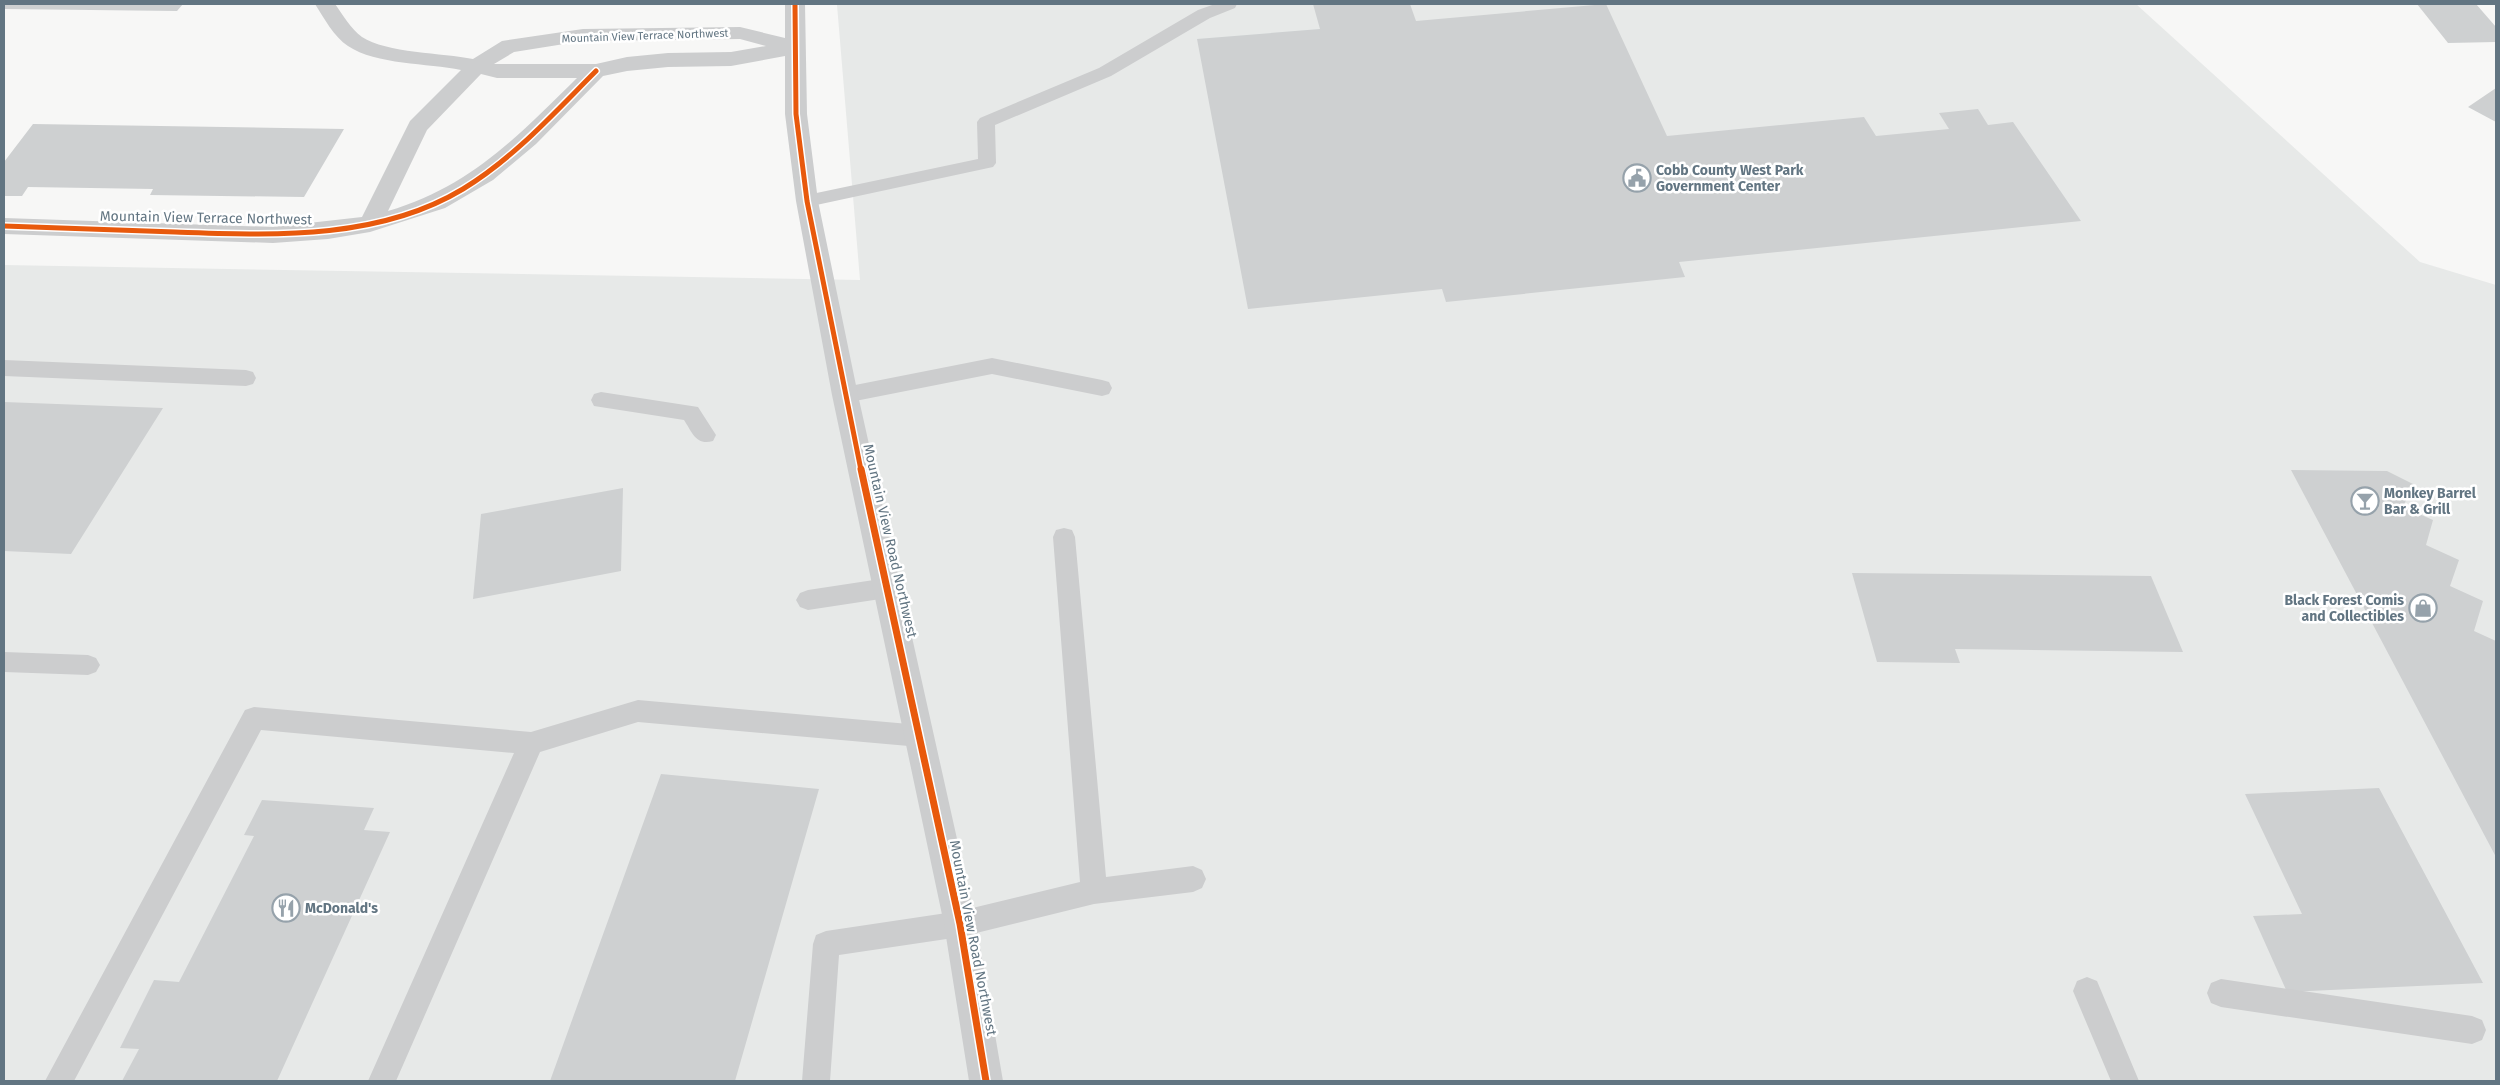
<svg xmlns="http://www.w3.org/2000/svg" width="2500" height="1085" font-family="'Fira Sans',sans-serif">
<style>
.built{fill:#e7e9e8}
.building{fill:#ced0d1}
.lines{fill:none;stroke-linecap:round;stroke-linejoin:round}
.lane{fill:#cccdce;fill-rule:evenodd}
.street{fill:#cccdce;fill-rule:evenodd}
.cycleway-far1-casing{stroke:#fff;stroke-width:8}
.cycleway-casing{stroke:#fff;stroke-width:10}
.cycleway-far1{stroke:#e8590c;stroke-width:5}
.cycleway{stroke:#e8590c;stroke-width:7}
.labels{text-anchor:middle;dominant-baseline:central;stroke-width:5;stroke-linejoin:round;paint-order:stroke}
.far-street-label{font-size:11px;fill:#627582;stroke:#fff}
.poi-label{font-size:14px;font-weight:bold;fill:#627582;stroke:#fff;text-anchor:start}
.street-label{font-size:14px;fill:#627582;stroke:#fff}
</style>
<rect width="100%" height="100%" fill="#f7f7f6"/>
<path class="built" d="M839,4h1297l284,258 76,23v796h-2492v-816l856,15 -23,-275z"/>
<path class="building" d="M4,4h179l-6,7 -173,-2z
M1313,4h97l6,17 190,-17 61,132 197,-19 12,19 73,-7 -10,-16 39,-4 10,16 25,-3 68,99 -402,41 6,15 -239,25 -4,-13 -194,20 -51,-270 123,-10z
M2417,4h59l20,23v15l-48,1z
M2496,88v34l-28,-15z
M33,124l311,5 -40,68 -154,-2 3,-6 -125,-2 -6,9h-18v-34z
M4,402l159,6 -92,146 -67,-3z
M2291,470l96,1 26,13 -10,23 30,13 -7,25 33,15 -9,26 33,15 -9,30 22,10v216z
M623,488l-2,83 -148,28 8,-85z
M1852,573l299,3 32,76 -228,-3 5,14 -83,-1z
M661,774l158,15 -84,292h-185z
M2379,788l104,195 -196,9 -34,-76 49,-2 -57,-120z
M262,800l112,8 -10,22 26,2 -113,249h-155l17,-32 -19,-1 34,-68 25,2 75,-146 -10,-1z"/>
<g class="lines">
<path class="lane" d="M1215,4h22l-2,4 -25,10 -99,58 -116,49 1,38 -3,4 -186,40 -7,-1 -2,-5 2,-5 7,-1 171,-36 -1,-37 3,-4 119,-50 99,-58z
M992,358l110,22 7,2 3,6 -3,6 -7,2 -110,-22 -147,29 -7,-2 -3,-6 3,-6 7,-2z
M4,360l242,10 7,2 3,6 -3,6 -7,2 -242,-10z
M601,392l97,15 18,28 -3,6c-17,5 -21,-9 -29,-21l-90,-14 -3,-6 3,-6z
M1064,528l8,2 3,7 31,340 87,-11 9,4 4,9 -4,9 -9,4 -99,12 -134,33 -121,18 -9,126h-28l11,-137 3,-9 10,-4 134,-20 120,-29 -27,-345 3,-7z
M887,578l8,3 3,7 -3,7 -8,3 -79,12 -8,-3 -4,-7 4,-7 8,-3z
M4,652l84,3 8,3 4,7 -4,7 -8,3 -84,-3z
M638,700l282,25 9,3 3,8 -3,8 -9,3 -282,-25 -98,30 -144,329h-28l146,-328 -253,-23 -187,351h-29l200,-371 9,-3 277,25z
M2087,977l10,4 42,100h-28l-38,-90 4,-10z
M2221,979l251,37 10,4 4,10 -4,10 -10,4 -251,-37 -10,-4 -4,-10 4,-10z"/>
<path class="street" d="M315,4h20c8,11 16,25 27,33 24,16 81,16 111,22l29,-18 81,-12 157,-2 45,11v-34h20l2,110 11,87 40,194 118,529 27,157h-34l-25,-157 -112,-529 -36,-194 -11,-87v-58l-54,10 -63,1 -41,4 -24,5 -67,68 -43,36 -48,28 -75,24 -42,7 -55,4 -269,-9v-16l269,9 89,-10 48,-96 51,-51c-33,-7 -85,-5 -113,-24 -14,-9 -24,-28 -33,-42zM740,39l26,7 -35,6 -63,1 -41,4 -31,7h-102l20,-12 69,-11zM481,74l16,4h80c-59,58 -107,109 -189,133l39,-81z"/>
<g class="cycleway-far1-casing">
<path id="cycleway-far1" d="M795,4l1,110 11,87 54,269
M4,226c57,2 114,4 171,6 96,3 202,9 288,-43 51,-31 91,-76 133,-118"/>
</g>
<g class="cycleway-casing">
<path id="cycleway" d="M861,469l99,455 26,157"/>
</g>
<use href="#cycleway-far1" class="cycleway-far1"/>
<use href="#cycleway" class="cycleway"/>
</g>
<defs>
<g id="civic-ring" transform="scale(1.4375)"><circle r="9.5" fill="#fff" stroke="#96a2ab" stroke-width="1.5"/><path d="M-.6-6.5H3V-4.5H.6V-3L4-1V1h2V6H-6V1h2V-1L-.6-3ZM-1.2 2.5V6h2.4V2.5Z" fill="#96a2ab"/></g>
<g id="bar-ring" transform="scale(1.4375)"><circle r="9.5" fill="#fff" stroke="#96a2ab" stroke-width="1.5"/><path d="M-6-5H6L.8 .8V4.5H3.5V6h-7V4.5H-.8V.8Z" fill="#96a2ab"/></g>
<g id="shop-ring" transform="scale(1.4375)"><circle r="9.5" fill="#fff" stroke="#96a2ab" stroke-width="1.5"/><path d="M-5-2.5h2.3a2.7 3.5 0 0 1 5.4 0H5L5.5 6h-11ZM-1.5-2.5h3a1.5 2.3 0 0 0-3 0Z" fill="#96a2ab"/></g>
<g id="restaurant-ring" transform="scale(1.4375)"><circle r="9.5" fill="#fff" stroke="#96a2ab" stroke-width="1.5"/><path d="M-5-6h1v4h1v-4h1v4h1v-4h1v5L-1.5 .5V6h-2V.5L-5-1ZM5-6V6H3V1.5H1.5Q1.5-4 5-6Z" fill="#96a2ab"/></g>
</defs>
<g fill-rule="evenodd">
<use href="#civic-ring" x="1637" y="178"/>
<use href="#bar-ring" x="2365" y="501"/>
<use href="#shop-ring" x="2423" y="608"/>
<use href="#restaurant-ring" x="286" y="908"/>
</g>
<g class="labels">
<g class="far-street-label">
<text transform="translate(645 36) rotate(-2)">Mountain View Terrace Northwest</text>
</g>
<g class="poi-label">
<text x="1656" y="170">Cobb County West Park<tspan x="1656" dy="16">Government Center</tspan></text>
<text x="2384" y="493">Monkey Barrel<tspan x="2384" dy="16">Bar &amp; Grill</tspan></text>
<text x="2404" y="600" text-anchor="end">Black Forest Comis<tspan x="2404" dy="16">and Collectibles</tspan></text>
<text x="305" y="908">McDonald's</text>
</g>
<g class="street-label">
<text transform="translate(206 218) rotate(1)">Mountain View Terrace Northwest</text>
<text transform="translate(890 541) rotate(77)">Mountain View Road Northwest</text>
<text transform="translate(973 938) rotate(79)">Mountain View Road Northwest</text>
</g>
</g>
<rect width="2500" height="1085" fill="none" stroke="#627582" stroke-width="10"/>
</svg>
